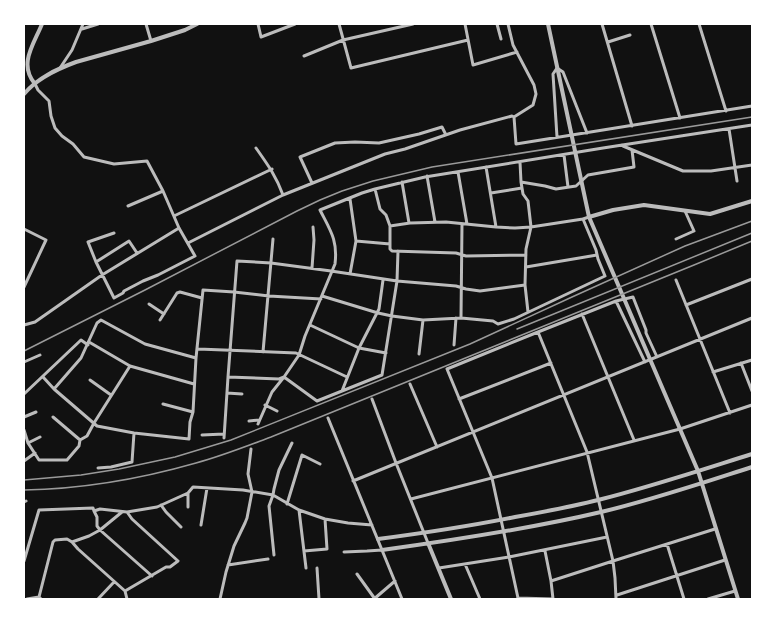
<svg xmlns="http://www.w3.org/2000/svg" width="776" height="623" font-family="'Space Grotesk',sans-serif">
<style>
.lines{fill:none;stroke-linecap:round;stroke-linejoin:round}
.minor{stroke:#bcbcbc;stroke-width:3}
.tertiary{stroke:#bcbcbc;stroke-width:4}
.rail{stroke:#9a9a9a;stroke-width:1.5}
</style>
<rect width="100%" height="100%" fill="#111"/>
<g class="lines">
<path class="minor" d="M146,24l5,17
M258,24l3,13 34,-13
M339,24l12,44 117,-28
M465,24l8,41 44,-13
M497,24l4,15
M602,24l30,102
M651,24l29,94
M699,24l27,87
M82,29l16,-5
M608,42l22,-7
M304,56l39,-16 70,-16
M60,68l12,-18 11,-26
M35,84l3,6 11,11 2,15 4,12 7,8 11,8 11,13 30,7 33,-3 16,30 16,37 16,28 -37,19 -15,6 -19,10 -1,2 -9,5 -18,-36 -8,-20 26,-9
M514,117l2,27 236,-38
M729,129l8,52
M557,137l-4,-63 4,-6 6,4 24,61
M622,145l1,1 60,25h28l41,-6
M256,148c12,17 20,28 27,47
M564,155l4,32
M520,162l1,20 2,12 5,7 3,26 -5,22 -1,36 3,27
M486,167l10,60
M458,172l9,52
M427,176l8,46
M402,182l7,41
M521,182l24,4 11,3 20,-3 12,-11 46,-8 -2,-17
M312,183l-12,-26 35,-14 20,-1 24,1 40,-9 23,-7 4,8
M375,189l5,20 6,6 4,11v23l2,2 64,2 10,3 60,-1
M491,193l31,-5
M350,199l6,42 -6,33
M128,206l35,-15
M174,216l98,-47
M390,226l20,-3 36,-1 50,5 19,1 16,-1 52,-8 6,-2
M24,229l22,11 -22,47
M676,239l18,-8 -9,-20
M356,241l34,3
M188,243l95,-48 102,-41 20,-5 55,-19 52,-14 2,1 19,-12 3,-11 -2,-9 -21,-40 -5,-21
M96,262l33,-21 8,12
M526,267l71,-12
M312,268l2,-28 -1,-13
M676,280l54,133
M322,296l56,17 14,3 31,4 38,-2 32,3 5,3 16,-5 91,-43 -7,-17 -2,-9 -13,-31
M616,301l29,61
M149,304l15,10
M686,305l66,-26
M582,314l52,126
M461,318l1,-94
M160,320l17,-27 3,-1 22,6
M24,325l11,-3 67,-47 77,-47
M310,325l49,23 27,5
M89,342l41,24 64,18
M454,345l2,-27
M198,349l98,4 51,24
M263,352l10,-113
M419,354l4,-34
M24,362l16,-7
M741,363l11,28
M713,372l39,-12
M43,377l11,12 43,37 37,7 55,6 1,-17 3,-10 3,-54 7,-68 31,2 35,4 52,3
M228,377l51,2 5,-2 33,24 65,-26 15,-94 1,-30
M90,380l21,15
M410,384l27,63
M54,389l27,-31 16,-35 4,-3 44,24 51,14
M342,391l17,-43 20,-39 4,-29
M227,393l15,1
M24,394l57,-54 7,5
M372,399l24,64 32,80
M459,399l92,-36
M163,404l30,8
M265,405l12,6
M24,417l12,-5
M53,417l27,23
M328,418l74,181
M249,421l10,-1
M258,424l14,-32 12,-15 15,-22 6,-19 30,-72c3,-24 -5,-34 -15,-54l42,-17 13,-4 50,-12 178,-29 149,-23
M24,430l4,13 11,17h28l12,-14 1,-6 7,-4 7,-13 36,-57
M202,435l22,-1
M224,438l4,-61 9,-116 34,2 60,8 66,10 59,5 10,3 14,2 45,-6
M28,443l12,-6
M24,461l11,-8
M98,468l13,-1 21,-5 2,-29
M353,481l399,-163
M188,493v14
M411,499l269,-70 72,-24
M24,502l2,-1
M287,504l15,-49 18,9
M161,505l5,7 15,15
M299,510l7,58
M94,511l3,6v9l3,4 52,46
M201,525l6,-37
M72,542l6,7 47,42 2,8
M667,544l17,55
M304,551l23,-2 -2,-30
M545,551l6,30 2,18
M344,552l23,-1 15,-1
M274,555l-5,-49 4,-11 1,-6 5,-19 13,-27
M24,561l15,-51 54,-2 1,3 6,-2 27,3 30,-5 31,-14 5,-6 50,3 30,5 26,15 26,9 23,4 24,2
M465,564l15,35
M228,565l40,-6
M317,568l2,31
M439,568l70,-11 98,-20
M357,574l18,25
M551,581l62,-20 102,-32
M125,591l41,-24h4l8,-6 -46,-42 -5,-7
M617,595l108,-35
M39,597l14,-55 2,-2 12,-1 5,3 17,-6 11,-6 22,-18
M518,598l35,1
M27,599l12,-2 2,2
M98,599l16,-17
M220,599l6,-27 8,-26 11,-23 2,-5 5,-26 -4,-18 3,-25
M374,599l21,-18
M517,599l1,-1 -26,-120 -45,-109 91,-37
M616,599l-1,-21 -2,-17 -26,-109 -49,-120 78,-31 17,-4 13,33v3l11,24
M708,599l27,-8"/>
<path class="tertiary" d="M548,24l41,193 109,254 40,128
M35,84c-17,-20 -1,-40 7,-60
M24,94c13,-16 33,-25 52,-32l75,-21 34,-11 12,-6
M589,217l24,-7 31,-5 66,9 42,-13
M378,539c46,-6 92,-13 137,-22 28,-5 56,-10 83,-17 52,-13 103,-30 154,-46
M428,543l23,56
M382,550c73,-10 147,-21 219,-38 51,-12 101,-29 151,-45"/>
<path class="rail" d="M517,329l235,-96
M24,351l121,-61 152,-79 23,-11 22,-9 31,-10 59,-14 320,-50
M24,480l57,-5 38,-6 56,-12 56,-17 239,-96 102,-47 113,-51 67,-25
M24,490c58,-1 116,-11 172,-27 26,-7 51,-17 75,-26l423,-172 58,-24"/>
</g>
<rect width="776" height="623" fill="none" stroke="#ffffff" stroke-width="50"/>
</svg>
